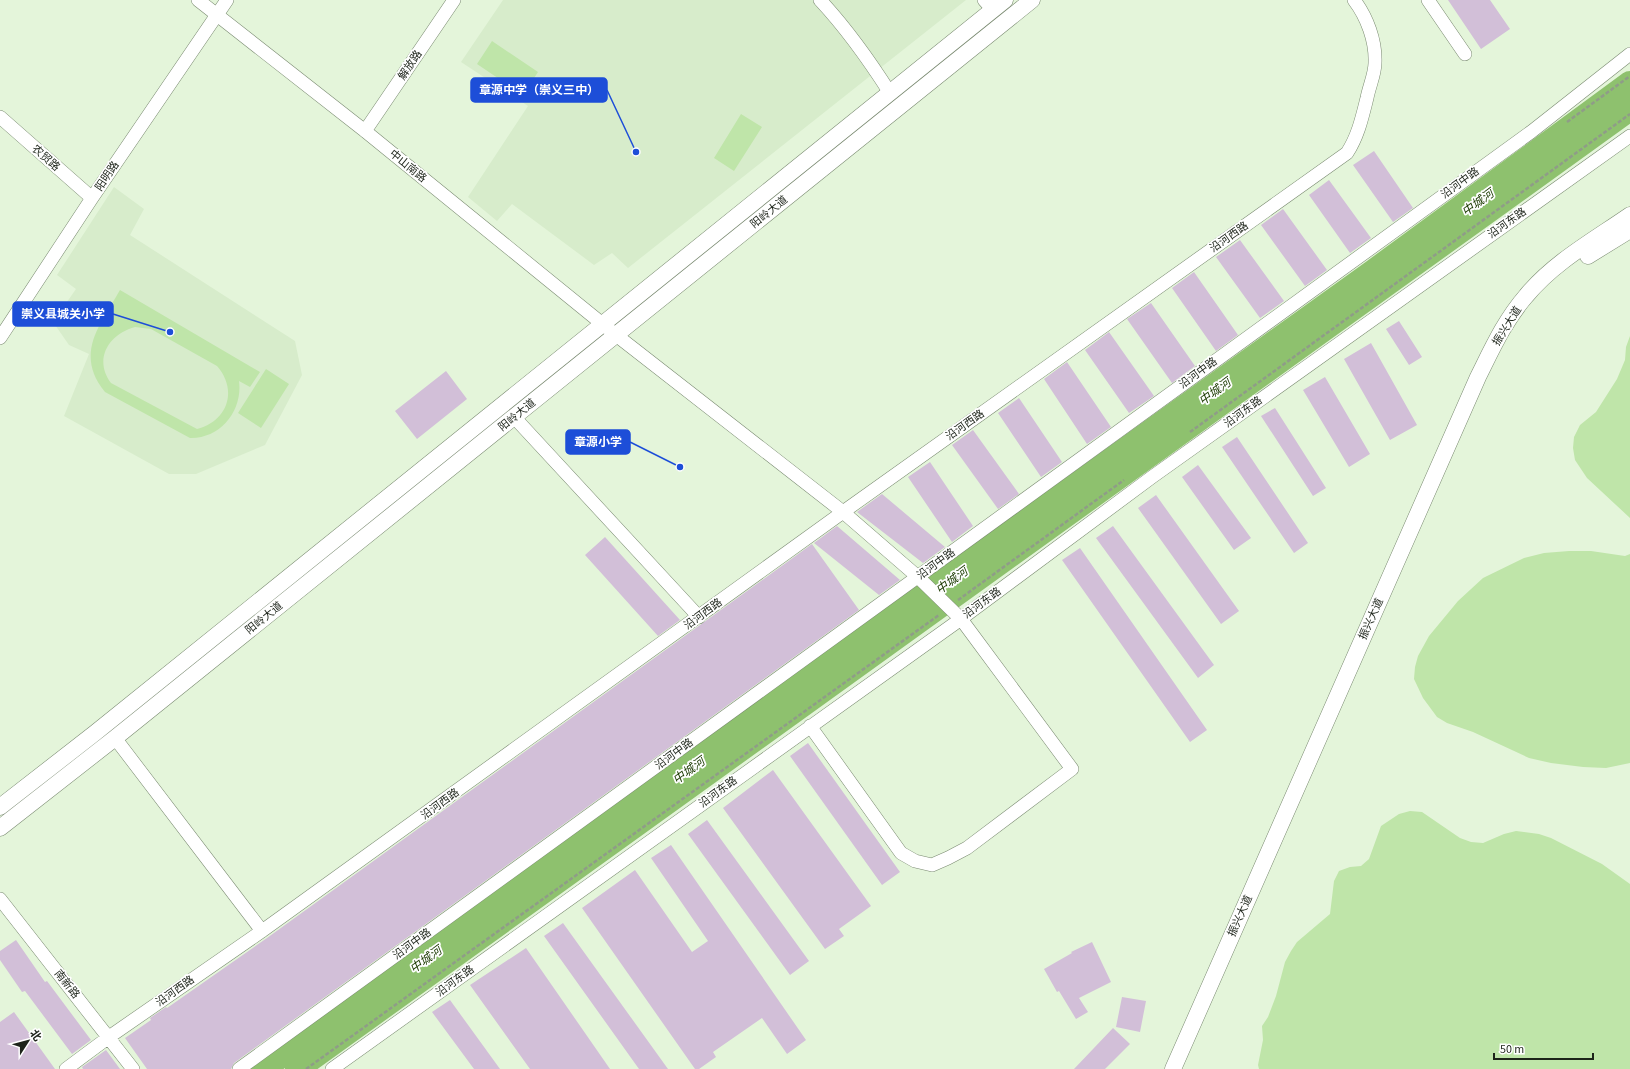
<svg xmlns="http://www.w3.org/2000/svg" width="1630" height="1069" font-family="'Source Sans 3','Noto Sans SC',sans-serif">
<style>
.built{fill:#d7eccb}
.green{fill:#bfe5a9;fill-rule:evenodd}
.lines{fill:none;stroke-linecap:round;stroke-linejoin:round}
.river{stroke:#8ec16e;stroke-width:24}
.building{fill:#d2bfd8}
.minor-casing{stroke:#7a8a71;stroke-width:14}
.major-casing{stroke:#7a8a71;stroke-width:17}
.path{stroke:#8f9c88;stroke-width:2.5;stroke-dasharray:4 2;stroke-linecap:butt}
.minor{stroke:#fff;stroke-width:13}
.major{stroke:#fff;stroke-width:16}
.labels{text-anchor:middle;dominant-baseline:central;stroke-width:3.5;stroke-linejoin:round;paint-order:stroke}
.street-label{font-size:11px;fill:#1d241a;stroke:#fff}
.water-label{font-size:12px;font-style:italic;fill:#1b3a00;stroke:#fff}
.leader{fill:none;stroke:#1d4ed8;stroke-width:1.5}
.callout-dot{fill:#1d4ed8;stroke:#fff;stroke-width:1.5}
.callout{fill:#1d4ed8;stroke:#1d4ed8;stroke-width:1.5}
.callout-label{font-size:12px;text-anchor:middle;font-weight:bold;fill:#fff}
</style>
<rect width="100%" height="100%" fill="#e4f5da"/>
<path class="built" d="M503,0h463l-338,268 -16,-15 -18,12 -82,-61 -15,17 -29,-24 60,-91 -67,-44z
M114,187l30,22 -14,26 165,106 7,34 -37,70 -69,29h-27l-105,-58 25,-62 -20,-9 -16,-23 23,-33 -19,-14z"/>
<path class="green" d="M492,41l46,31 -15,23 -46,-31z
M741,114l21,13 -28,44 -20,-13z
M120,290l140,82 -10,15 -11,-6c4,30 -19,58 -49,57l-85,-46c-31,-38 -5,-67 15,-102zM135,327l16,2 66,37c21,24 11,55 -20,63l-86,-46c-18,-24 -2,-49 24,-56z
M1630,336v182l-43,-40 -12,-18 -2,-12 1,-11 6,-12 16,-13 21,-33 8,-19 1,-13z
M266,369l23,15 -28,44 -23,-15z
M1569,551h22l34,5 5,-2v209l-24,5 -23,-1 -32,-4 -22,-5 -56,-26 -26,-9 -10,-6 -14,-19 -9,-19 1,-12 3,-11 11,-20 29,-35 25,-23 41,-20 20,-5z
M1410,811l12,1 38,26 11,4 12,1 21,-9 12,-3 23,3 12,4 51,26 28,20v185h-371l-1,-4 5,-25 -1,-14 6,-9 8,-21 9,-34 6,-11 6,-9 33,-28 4,-33 5,-10 11,-4 11,-1 8,-7 12,-33 18,-12z"/>
<g class="lines">
<path class="river" d="M263,1069l1108,-796 259,-190
M297,1069l1333,-960"/>
</g>
<path class="building" d="M1448,0h42l20,29 -29,20z
M1374,151l39,57 -20,14 -40,-57z
M1329,180l42,58 -21,15 -41,-58z
M1283,209l44,61 -22,16 -44,-61z
M1240,240l44,61 -24,17 -44,-61z
M1194,272l44,63 -22,16 -44,-63z
M1151,303l44,63 -23,17 -45,-64z
M1399,321l23,36 -13,8 -23,-36z
M1109,332l45,64 -25,17 -44,-63z
M1371,343l46,82 -27,15 -46,-81z
M1067,362l44,65 -24,17 -43,-65z
M446,371l21,28 -50,40 -22,-28z
M1325,377l45,77 -21,13 -46,-77z
M1019,398l43,64 -21,15 -43,-64z
M1275,408l51,80 -13,8 -52,-80z
M973,430l46,64 -21,15 -46,-64z
M1237,437l71,106 -14,10 -72,-106z
M930,462l43,64 -21,16 -44,-65z
M1198,465l53,73 -17,12 -52,-73z
M882,494l63,53 -22,16 -66,-51z
M1156,495l83,116 -18,13 -83,-116z
M837,526l63,54 -21,15 -65,-52z
M1113,526l101,139 -16,13 -102,-140z
M605,537l75,83 -22,16 -73,-81z
M812,544l47,66 -625,453 -3,6h-84l-22,-31 26,-18 -1,-2 16,-11 1,1 100,-70z
M1080,548l127,182 -17,12 -128,-182z
M808,743l92,129 -18,13 -92,-129z
M773,770l98,136 -32,23 5,7 -19,13 -102,-141z
M707,820l102,141 -19,14 -102,-141z
M671,845l135,195 -19,14 -25,-36 -49,34 3,5 -17,12h-4l-113,-161 53,-38 57,82 16,-11 -57,-83z
M563,923l105,146h-29l-95,-133z
M16,940l29,42 2,-1 44,59 -19,14 -47,-63 -3,1 -22,-32v-9z
M1092,942l19,40 -32,16 9,14 -12,7 -17,-28 -2,1 -13,-23 28,-16 -1,-1z
M526,948l84,121h-80l-60,-84z
M1122,997l24,4 -6,31 -24,-5z
M450,1000l50,69h-26l-42,-57z
M14,1012l41,57h-55v-47z
M1113,1028l17,16 -25,25h-31z
M106,1050l14,19h-37l-1,-2z"/>
<g class="lines">
<g class="minor-casing">
<path id="minor" d="M198,0l167,131 251,204 227,177 75,65 43,42 111,150 -105,79 -19,10 -16,7 -17,-4 -14,-8 -91,-127
M820,0c27,29 49,60 70,93
M984,0l9,10
M1428,0l37,54
M0,117l92,81
M365,131l89,-131
M0,338l92,-140 135,-198
M514,417l185,200
M115,738l147,193
M0,899l133,170
M66,1069l43,-32 153,-106 588,-424 497,-354c11,-17 15,-35 20,-55 2,-11 8,-24 8,-35 1,-22 -8,-46 -21,-63
M239,1069l1292,-937 99,-78
M332,1069l622,-445 198,-147 478,-341"/>
</g>
<g class="major-casing">
<path id="major" d="M1588,256l42,-26
M0,807l95,-74 910,-733
M0,828l115,-90 917,-738
M1173,1069l305,-692c14,-28 27,-57 48,-81 28,-34 68,-56 104,-81"/>
</g>
<path class="path" d="M1567,122l63,-46
M1190,432l440,-318
M958,600l166,-120
M306,1069l633,-454"/>
<use href="#minor" class="minor"/>
<use href="#major" class="major"/>
</g>
<g class="labels">
<g class="street-label">
<text transform="translate(410 65) rotate(-56)">解放路</text>
<text transform="translate(46 158) rotate(41)">农贸路</text>
<text transform="translate(408 166) rotate(39)">中山南路</text>
<text transform="translate(107 176) rotate(-56)">阳明路</text>
<text transform="translate(1460 183) rotate(-36)">沿河中路</text>
<text transform="translate(769 212) rotate(-39)">阳岭大道</text>
<text transform="translate(1507 223) rotate(-35)">沿河东路</text>
<text transform="translate(1229 237) rotate(-35)">沿河西路</text>
<text transform="translate(1507 326) rotate(-58)">振兴大道</text>
<text transform="translate(1198 373) rotate(-36)">沿河中路</text>
<text transform="translate(1243 412) rotate(-36)">沿河东路</text>
<text transform="translate(517 415) rotate(-39)">阳岭大道</text>
<text transform="translate(965 425) rotate(-35)">沿河西路</text>
<text transform="translate(936 564) rotate(-36)">沿河中路</text>
<text transform="translate(982 603) rotate(-36)">沿河东路</text>
<text transform="translate(703 614) rotate(-36)">沿河西路</text>
<text transform="translate(264 618) rotate(-39)">阳岭大道</text>
<text transform="translate(1371 619) rotate(-66)">振兴大道</text>
<text transform="translate(674 754) rotate(-36)">沿河中路</text>
<text transform="translate(718 792) rotate(-36)">沿河东路</text>
<text transform="translate(440 804) rotate(-36)">沿河西路</text>
<text transform="translate(1240 916) rotate(-66)">振兴大道</text>
<text transform="translate(412 944) rotate(-36)">沿河中路</text>
<text transform="translate(455 981) rotate(-36)">沿河东路</text>
<text transform="translate(67 984) rotate(52)">南新路</text>
<text transform="translate(175 991) rotate(-35)">沿河西路</text>
</g>
<g class="water-label">
<text transform="translate(1478 203) rotate(-36)">中城河</text>
<text transform="translate(1215 392) rotate(-36)">中城河</text>
<text transform="translate(952 581) rotate(-36)">中城河</text>
<text transform="translate(689 771) rotate(-36)">中城河</text>
<text transform="translate(426 960) rotate(-36)">中城河</text>
</g>
</g>
<path class="leader" d="M636 152L607 90M170 332L113 314M680 467L630 442"/>
<g class="callout-dot">
<circle cx="636" cy="152" r="4"/>
<circle cx="170" cy="332" r="4"/>
<circle cx="680" cy="467" r="4"/>
</g>
<g class="callout">
<rect x="471" y="78" width="136" height="24" rx="4"/>
<rect x="13" y="302" width="100" height="24" rx="4"/>
<rect x="566" y="430" width="64" height="24" rx="4"/>
</g>
<g class="callout-label">
<text x="539" y="94">章源中学（崇义三中）</text>
<text x="63" y="318">崇义县城关小学</text>
<text x="598" y="446">章源小学</text>
</g>
<g transform="translate(28 1041) rotate(54)" stroke="#ffffff" stroke-width="3" paint-order="stroke">
<path d="M0-3L7 15L0 10L-7 15Z" fill="#1d241a"/>
<text y="-6" font-size="11" font-weight="bold" text-anchor="middle" fill="#1d241a">北</text>
</g>
<path d="M1494 1053v6h99v-6" fill="none" stroke="#1d241a" stroke-width="2"/>
<text x="1500" y="1053" font-size="12" fill="#1d241a" stroke="#ffffff" stroke-width="3" paint-order="stroke">50 m</text>
</svg>
